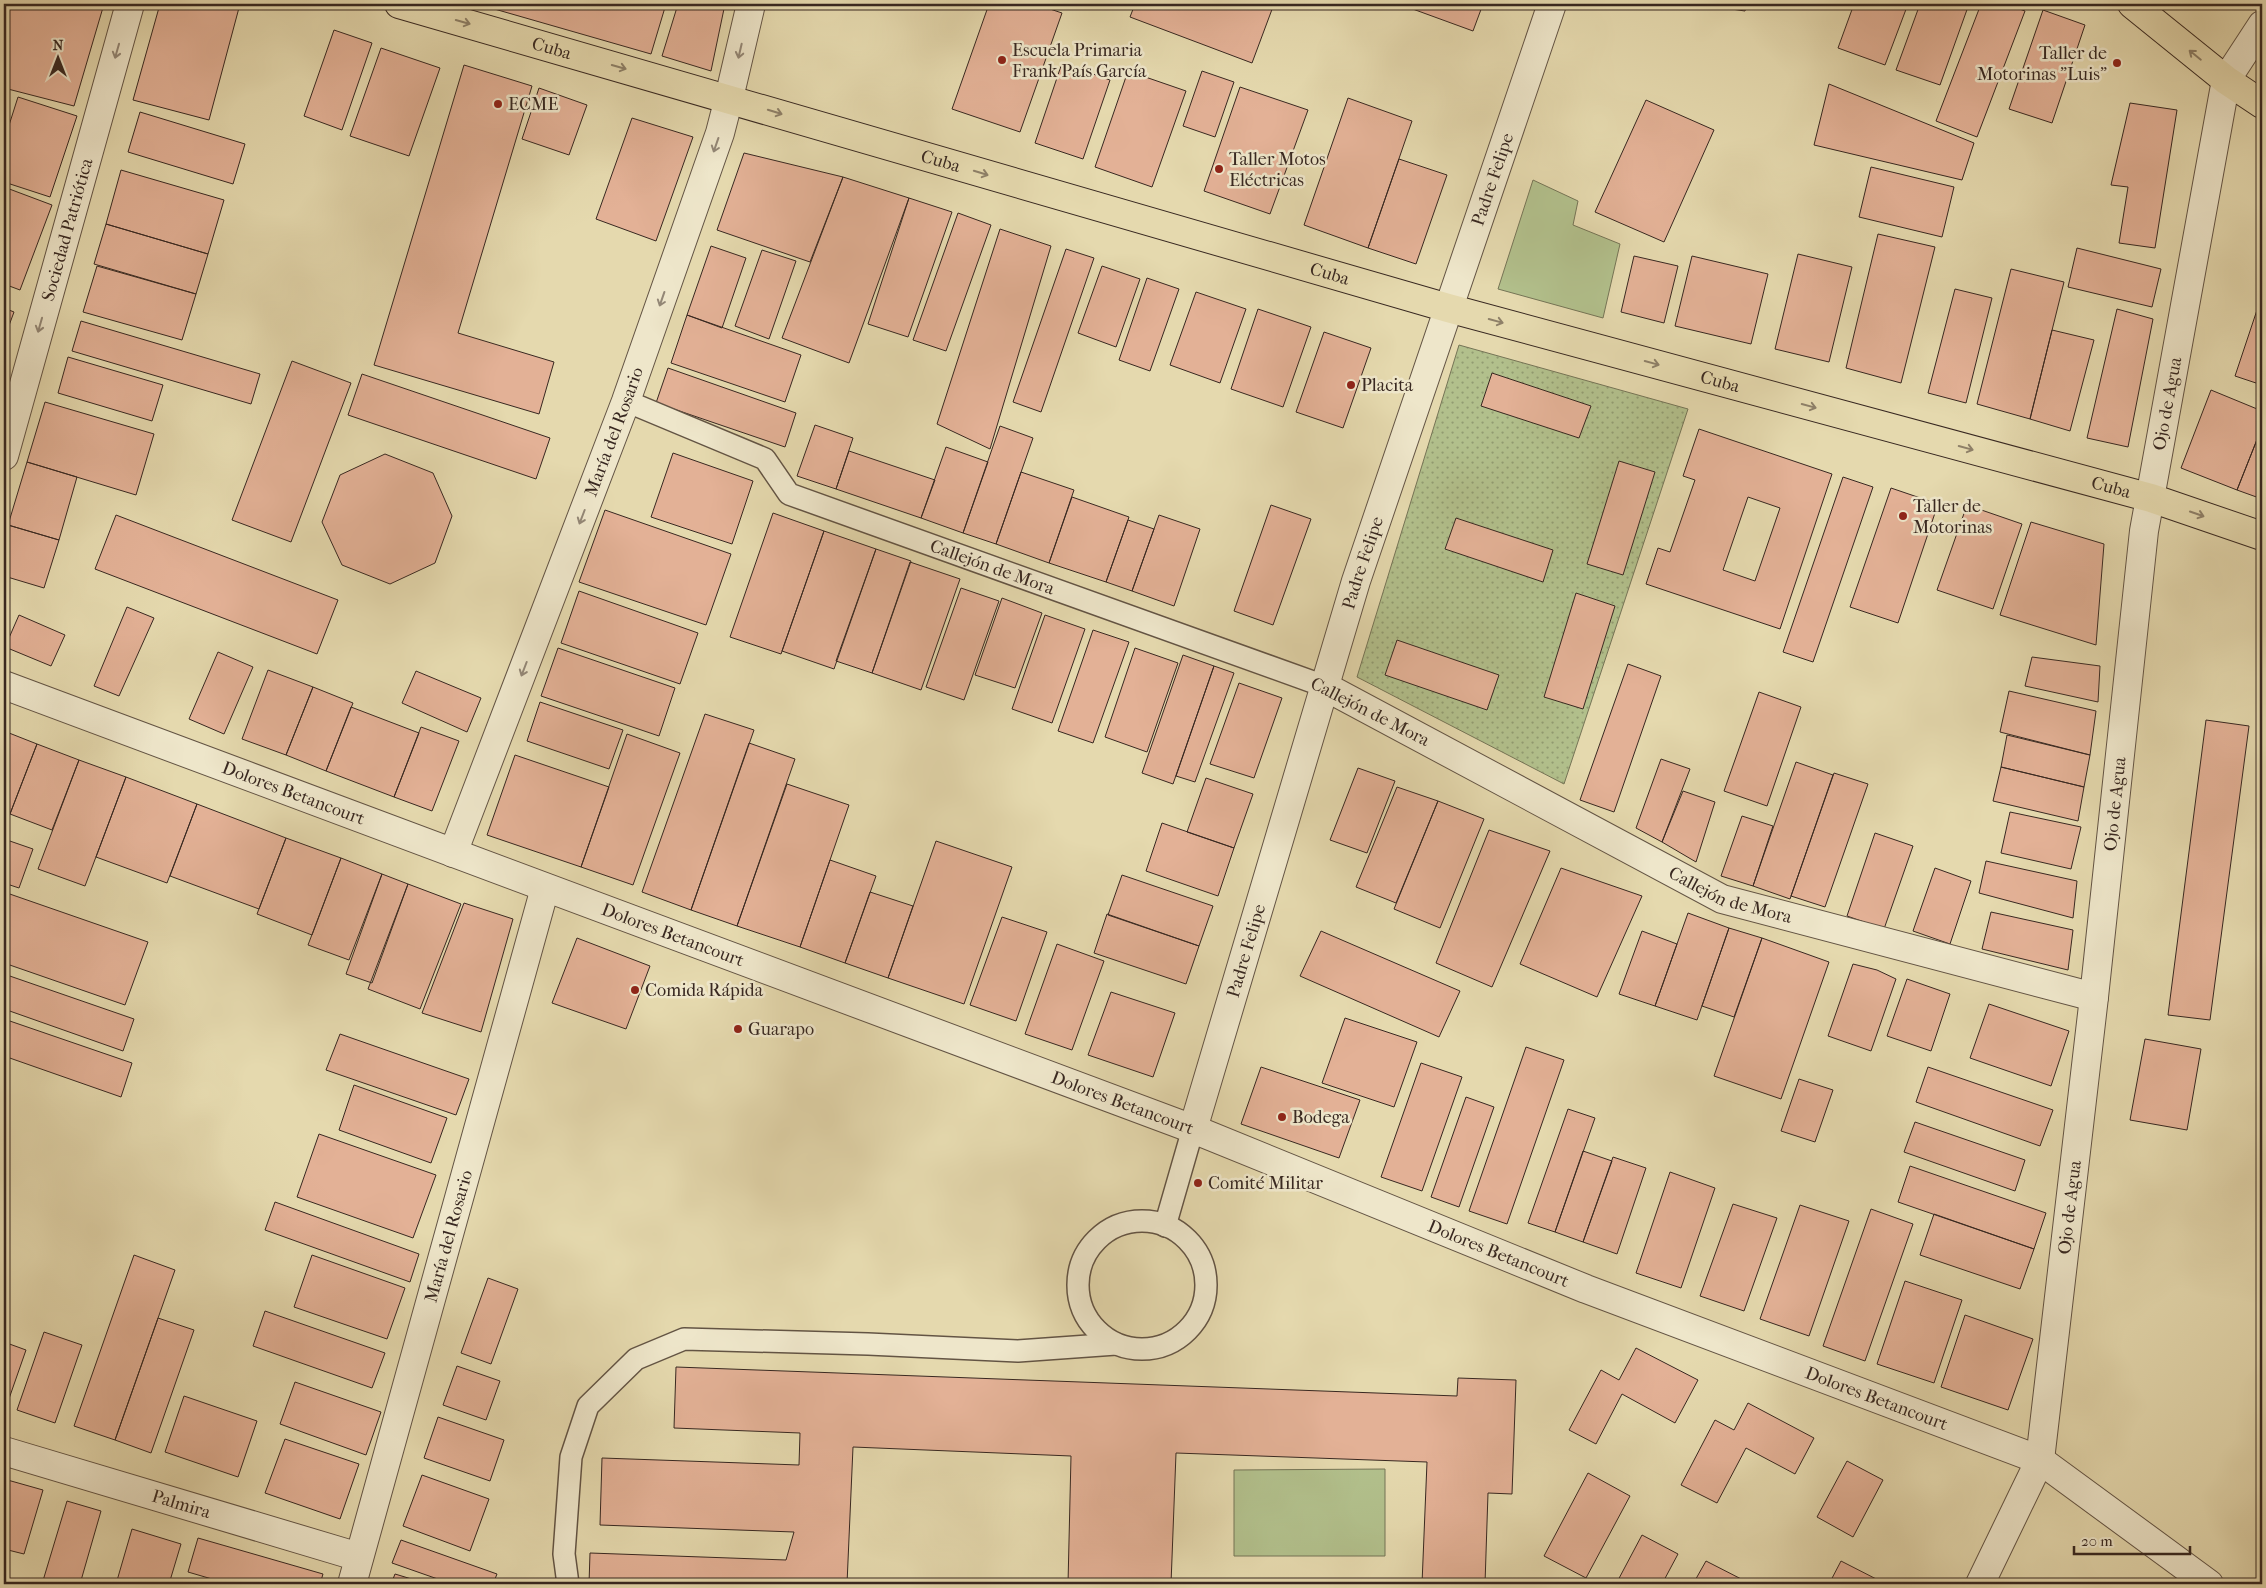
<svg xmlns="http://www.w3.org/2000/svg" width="2266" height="1588" font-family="'IM FELL French Canon',serif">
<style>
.grass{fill:url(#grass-dots);stroke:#757456}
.park{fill:#b2c08c;stroke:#757456}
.building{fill:#e3b196;stroke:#382821;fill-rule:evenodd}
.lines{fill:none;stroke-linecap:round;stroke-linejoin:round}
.service-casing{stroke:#635444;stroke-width:24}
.minor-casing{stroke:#635444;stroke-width:30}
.tertiary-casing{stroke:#635444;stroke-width:30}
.primary-casing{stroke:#382821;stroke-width:30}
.service{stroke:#eee6ca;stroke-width:21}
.minor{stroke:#eee6ca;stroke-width:28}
.tertiary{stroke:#eee6ca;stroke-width:28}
.primary{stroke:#e5d9ae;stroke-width:28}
.oneway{stroke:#8e8068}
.oneway2{stroke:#938776}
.poi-dot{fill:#8f2418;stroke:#eee6ca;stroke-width:2}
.labels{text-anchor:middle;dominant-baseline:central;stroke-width:5;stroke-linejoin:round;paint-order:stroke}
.street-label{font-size:18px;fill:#382821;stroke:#eee6ca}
.poi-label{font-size:18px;fill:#382821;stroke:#eee6ca;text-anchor:start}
</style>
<defs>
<pattern id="grass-dots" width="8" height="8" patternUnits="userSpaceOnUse" patternTransform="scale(1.25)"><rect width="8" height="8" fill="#b2c08c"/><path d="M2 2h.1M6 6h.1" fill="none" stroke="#929c72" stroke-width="1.8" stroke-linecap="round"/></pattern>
</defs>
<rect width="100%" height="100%" fill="#e5d9ae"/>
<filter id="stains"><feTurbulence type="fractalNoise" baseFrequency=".004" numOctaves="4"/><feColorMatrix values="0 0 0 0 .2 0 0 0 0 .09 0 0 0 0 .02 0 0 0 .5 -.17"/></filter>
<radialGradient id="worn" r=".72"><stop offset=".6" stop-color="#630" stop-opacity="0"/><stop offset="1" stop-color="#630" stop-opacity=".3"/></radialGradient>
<path class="grass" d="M1459,345l229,64 -124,375 -207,-107z"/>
<path class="park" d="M1533,180l45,21 -5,24 47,19 -17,74 -105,-29z
M1385,1469v87h-151v-86z"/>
<path class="building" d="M4,4h100l-30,102 -70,-18z
M160,4h80l-31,116 -76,-20z
M477,4h189l-15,50z
M678,4h47l-14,67 -49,-15z
M989,4h46l27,9 -42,119 -68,-23z
M1135,4h139l-22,59 -122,-46z
M1399,4h84l-10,27z
M1698,4h49l-2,7z
M1854,4h54l-23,61 -47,-17z
M1920,4h49l-29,81 -44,-15z
M1981,4h25l19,7 -48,126 -41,-16z
M2043,10l42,15 -33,98 -43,-14z
M334,30l38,13 -30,87 -38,-14z
M381,48l59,20 -31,88 -59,-20z
M1062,63l48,17 -27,79 -48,-16z
M464,65l68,21 -74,247 96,29 -15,52 -165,-49z
M1128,71l58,20 -34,96 -57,-20z
M1202,71l32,11 -19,55 -32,-11z
M1829,84l145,59 -12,37 -148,-35z
M1240,87l68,23 -38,104 -66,-23z
M539,88l48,17 -18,50 -47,-16z
M18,97l59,19 -27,81 -46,-15v-41z
M1348,98l64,23 -44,127 -64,-23z
M1646,100l68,30 -50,112 -69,-30z
M2130,103l47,7 -22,138 -36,-5 9,-56 -17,-2z
M140,112l105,32 -12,40 -105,-32z
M632,118l61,19 -37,104 -60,-22z
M744,153l99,24 -33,85 -93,-32z
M1399,159l48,16 -31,89 -48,-16z
M1871,167l83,20 -12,50 -83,-20z
M121,170l103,30 -16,54 -102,-30z
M843,177l66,21 -60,165 -67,-25z
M4,187l48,18 -32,85 -16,-6z
M909,198l43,14 -44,125 -40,-13z
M958,213l33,12 -45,126 -33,-11z
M106,224l102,30 -12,40 -102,-30z
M1000,229l51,17 -61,203 -53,-25z
M1878,234l57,13 -34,136 -55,-15z
M711,246l35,12 -24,70 -35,-13z
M2077,248l84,21 -9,38 -84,-20z
M1066,249l28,9 -53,154 -28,-10z
M762,250l34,11 -27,78 -34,-13z
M1798,254l54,13 -23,95 -54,-13z
M1634,256l44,10 -14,57 -43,-11z
M1692,256l76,18 -17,70 -76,-18z
M97,266l99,28 -14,46 -99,-28z
M1102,266l38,13 -24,68 -38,-14z
M2011,269l53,13 -34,137 -53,-15z
M1147,278l32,11 -29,82 -31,-11z
M1955,289l37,9 -26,105 -38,-10z
M1196,292l50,17 -26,74 -50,-18z
M2262,295v90l-27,-9z
M4,308l10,4 -10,27z
M1258,309l53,18 -28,80 -52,-18z
M2117,309l36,10 -25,128 -41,-9z
M687,315l114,40 -16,47 -114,-39z
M81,321l179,53 -9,30 -179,-53z
M2052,330l42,10 -24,91 -40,-12z
M1324,332l47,16 -28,80 -47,-16z
M68,357l95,28 -11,36 -94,-28z
M292,361l59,22 -60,159 -59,-22z
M668,368l128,45 -11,34 -129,-44z
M1492,373l99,33 -12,32 -98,-32z
M362,374l188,64 -14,41 -188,-64z
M2211,390l51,21v16l-25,63 -56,-22z
M45,402l109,32 -18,61 -109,-33z
M815,425l38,13 -17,51 -39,-13z
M1000,426l33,12 -37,106 -33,-11z
M2262,427v72l-25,-9z
M1699,429l133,45 -52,155 -134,-45 12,-36 12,4 25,-72 -12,-4zM1748,497l32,11 -25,73 -32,-11z
M946,447l42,15 -25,71 -42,-15z
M849,451l86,29 -14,38 -85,-29z
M673,453l80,28 -21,63 -81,-27z
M385,454l48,19 19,43 -17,47 -45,21 -48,-19 -20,-43 18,-47z
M1619,461l36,11 -32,103 -36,-11z
M27,462l50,15 -18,63 -51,-15z
M1021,472l53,18 -25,73 -53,-19z
M1843,477l30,10 -60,175 -30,-10z
M1891,488l47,16 -40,119 -48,-16z
M1072,497l57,20 -23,65 -57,-19z
M1271,505l40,14 -38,106 -39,-14z
M1967,505l55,19 -29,85 -56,-19z
M605,510l126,44 -25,71 -127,-43z
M773,513l51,18 -43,123 -51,-17z
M116,515l222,85 -21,54 -222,-85z
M1159,515l41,14 -26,77 -42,-15z
M1456,518l97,32 -10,32 -98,-33z
M1128,520l26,9 -22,62 -26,-9z
M2031,522l73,22 -8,101 -96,-30z
M8,525l51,15 -15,48 -40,-12v-35z
M824,531l52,18 -42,120 -52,-18z
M876,549l35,12 -39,112 -36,-12z
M910,562l50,17 -39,111 -49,-17z
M961,588l38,13 -35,99 -38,-13z
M579,591l119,42 -18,51 -119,-41z
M1576,593l39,13 -32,103 -39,-12z
M1002,598l40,15 -27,75 -40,-13z
M127,607l27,11 -35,78 -25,-10z
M19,615l46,20 -14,31 -46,-19z
M1045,615l40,14 -33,94 -40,-14z
M1093,630l36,12 -36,101 -35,-12z
M1397,640l102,35 -12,35 -102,-35z
M558,648l117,40 -16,48 -118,-40z
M1135,648l43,15 -31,89 -42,-15z
M218,652l35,15 -29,67 -35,-15z
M1183,655l31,11 -41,118 -31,-11z
M2032,657l68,9 -2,36 -73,-16z
M1628,664l33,12 -47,136 -34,-12z
M1214,666l20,7 -39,109 -19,-6z
M268,670l45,17 -27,68 -44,-16z
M416,671l65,27 -14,34 -65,-29z
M1239,683l43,15 -28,80 -44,-14z
M313,687l40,16 -27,68 -40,-16z
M2009,691l87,20 -6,44 -90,-23z
M1759,692l42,15 -34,99 -43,-15z
M540,702l83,28 -14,39 -82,-28z
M351,707l68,26 -25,64 -68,-26z
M705,714l49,16 -63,180 -49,-18z
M2206,720l43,6 -39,294 -42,-5z
M421,727l38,14 -27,70 -38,-14z
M4,731l33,13 -29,75 -4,-1z
M627,734l53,19 -47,132 -52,-18z
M2007,735l83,20 -6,32 -83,-20z
M749,743l46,16 -58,167 -46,-16z
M37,744l42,16 -27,70 -42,-16z
M515,755l94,32 -28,80 -94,-32z
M1661,759l29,10 -28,73 -26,-14z
M79,760l47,17 -41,109 -47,-17z
M1796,762l37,13 -43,124 -37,-13z
M2001,767l83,20 -6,34 -85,-20z
M1358,768l37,13 -28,72 -37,-13z
M1834,773l34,11 -43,123 -34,-11z
M126,777l71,27 -30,79 -71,-26z
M1206,778l47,16 -19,54 -47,-16z
M787,784l62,21 -49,142 -63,-21z
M1397,787l41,14 -42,102 -40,-16z
M1683,791l32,11 -19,60 -34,-20z
M1438,801l46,18 -44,109 -46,-19z
M197,804l89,34 -27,71 -89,-33z
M2010,812l71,15 -10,42 -70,-16z
M1742,816l31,10 -20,60 -32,-10z
M1162,823l72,25 -16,48 -72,-25z
M1489,830l61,21 -58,136 -56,-24z
M1875,833l38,13 -29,83 -37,-13z
M286,838l55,20 -29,77 -55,-21z
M4,839l29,10 -14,39 -15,-5z
M936,841l76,26 -48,137 -76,-26z
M341,858l41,16 -33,86 -41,-15z
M830,860l46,16 -31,87 -45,-16z
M1986,861l91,20 -4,37 -94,-25z
M1561,868l81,28 -45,101 -77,-33z
M1935,868l36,13 -21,63 -37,-13z
M382,874l26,10 -36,99 -26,-9z
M1122,875l91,31 -14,40 -91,-31z
M408,884l53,20 -41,105 -52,-20z
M4,892l144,50 -23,63 -121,-42z
M870,892l43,14 -25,72 -43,-15z
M464,903l49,16 -32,113 -59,-19z
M1991,912l82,18 -5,40 -86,-21z
M1688,913l41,15 -32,92 -42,-14z
M1107,914l92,32 -13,38 -92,-31z
M1002,917l45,15 -31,89 -46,-16z
M1729,928l33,10 -28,79 -32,-11z
M1321,931l139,60 -21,46 -139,-61z
M1642,931l35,13 -22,62 -36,-12z
M577,938l73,28 -24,63 -74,-26z
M1762,938l67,24 -48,137 -67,-23z
M1057,944l47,17 -32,89 -47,-16z
M1853,964l24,6 19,9 -25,72 -43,-15z
M4,974l130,45 -11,32 -119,-42z
M1907,979l43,15 -19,57 -44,-15z
M1111,992l64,21 -22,64 -65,-22z
M1989,1004l80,27 -18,55 -81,-28z
M1345,1018l72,24 -23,65 -72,-24z
M4,1019l128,44 -11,34 -117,-41z
M340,1034l129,45 -13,36 -130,-45z
M2145,1039l56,10 -14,81 -57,-10z
M1526,1047l38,13 -57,164 -38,-13z
M1421,1063l41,14 -40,114 -41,-14z
M1261,1067l99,33 -21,58 -98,-34z
M1928,1067l125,43 -13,36 -124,-44z
M1799,1079l34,11 -18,52 -34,-11z
M354,1085l93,33 -16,45 -92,-33z
M1466,1097l28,10 -35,100 -28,-10z
M1568,1109l27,9 -40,114 -27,-9z
M1915,1122l110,38 -10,31 -111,-39z
M319,1134l117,41 -23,63 -116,-41z
M1583,1151l29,10 -29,81 -28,-10z
M1613,1157l33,11 -29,86 -34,-12z
M1910,1166l136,47 -12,36 -136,-47z
M1670,1172l45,16 -34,100 -45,-15z
M275,1202l144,52 -9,28 -145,-52z
M1733,1204l44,14 -33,93 -44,-15z
M1800,1205l49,16 -40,115 -49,-17z
M1871,1209l42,15 -48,137 -42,-15z
M1934,1214l100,35 -14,40 -100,-34z
M134,1255l41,15 -60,170 -41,-14z
M312,1255l93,33 -18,51 -93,-32z
M488,1278l30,11 -27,75 -30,-11z
M1905,1281l57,19 -28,83 -57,-19z
M265,1311l120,42 -13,35 -119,-42z
M1965,1315l68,24 -25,71 -67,-23z
M158,1318l36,12 -43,123 -36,-13z
M44,1332l38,13 -27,78 -38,-13z
M4,1342l22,8 -22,63z
M1636,1348l62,32 -23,43 -53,-29 -26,50 -27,-14 32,-60 18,10z
M457,1366l43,15 -14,39 -43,-15z
M676,1367l781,29 1,-18 58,2 -4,114 -24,-1 -3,91h-63l5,-122 -251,-9 -5,131h-103l3,-128 -218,-9 -6,137h-258l1,-31 196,7 8,-28 -194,-7 2,-67 197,7 1,-32 -126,-5z
M295,1382l86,30 -15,43 -86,-31z
M184,1396l73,25 -19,56 -73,-25z
M1748,1403l66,35 -19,36 -49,-26 -29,55 -36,-18 34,-65 19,10z
M438,1417l66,23 -14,41 -66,-23z
M285,1439l74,25 -19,55 -75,-26z
M1847,1461l36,19 -30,57 -36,-20z
M1588,1473l42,23 -44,82 -42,-22z
M422,1475l67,24 -19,52 -67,-25z
M4,1479l39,11 -19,64 -20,-5z
M67,1501l34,10 -21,73h-38z
M132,1529l49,15 -12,40h-53z
M1642,1535l36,19 -16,30h-46z
M198,1538l125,36 -3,10h-91l-41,-12z
M401,1540l96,34 -4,10h-41l-60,-21z
M1706,1561l43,22 -56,1z
M1841,1561l45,23h-57z
M395,1574l33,10h-37z"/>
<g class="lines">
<g class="service-casing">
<g id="service">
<path id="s1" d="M626,401l139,58 24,35 535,192"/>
<circle cx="1142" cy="1285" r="64"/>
<path d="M1165,1226l28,-97"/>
<path d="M568,1584l-4,-30 7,-97 17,-51 48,-47 48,-20 184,5 150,7 98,-7"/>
</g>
</g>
<g class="minor-casing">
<g id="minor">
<path id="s2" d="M1324,686l398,213 372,98"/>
<path id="s3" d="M453,853l173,-452 94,-268 9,-35"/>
<path id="s4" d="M4,1451l355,106"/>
<path d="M2040,1460l169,124"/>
<path id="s5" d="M1980,1584l60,-124 54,-463 50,-466 82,-451 36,-55"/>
</g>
</g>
<g class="tertiary-casing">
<g id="tertiary">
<path d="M729,98l22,-94"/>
<path id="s6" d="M4,456l126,-452"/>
<path id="s7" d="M4,685l1189,444 393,160 454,171"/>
<path id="s8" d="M1193,1129l163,-548 196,-577"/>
<path id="s9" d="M352,1584l193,-696"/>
</g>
</g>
<g class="primary-casing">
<g id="primary">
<path id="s10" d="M399,4l1049,304 703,190 111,38"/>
<path d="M2132,4l94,76 36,24"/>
</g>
</g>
<use href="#service" class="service"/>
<use href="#minor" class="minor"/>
<use href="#tertiary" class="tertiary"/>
<use href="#primary" class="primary"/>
</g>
<defs><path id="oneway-shaft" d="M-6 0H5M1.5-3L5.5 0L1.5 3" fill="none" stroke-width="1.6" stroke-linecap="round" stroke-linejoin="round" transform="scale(1.25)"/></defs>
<g class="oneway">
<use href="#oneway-shaft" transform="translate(463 22) rotate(16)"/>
<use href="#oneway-shaft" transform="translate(2195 55) rotate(-141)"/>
<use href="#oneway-shaft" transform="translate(619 67) rotate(16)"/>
<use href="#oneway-shaft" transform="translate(775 112) rotate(17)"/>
<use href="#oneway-shaft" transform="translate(981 173) rotate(17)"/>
<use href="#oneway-shaft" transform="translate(1496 321) rotate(15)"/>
<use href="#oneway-shaft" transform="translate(1652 363) rotate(15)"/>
<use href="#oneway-shaft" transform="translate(1809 406) rotate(15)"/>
<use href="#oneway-shaft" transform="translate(1966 448) rotate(15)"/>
<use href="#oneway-shaft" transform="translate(2197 514) rotate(19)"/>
</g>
<g class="oneway2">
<use href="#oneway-shaft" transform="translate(117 51) rotate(106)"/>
<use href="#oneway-shaft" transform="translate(740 51) rotate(103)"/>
<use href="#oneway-shaft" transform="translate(716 145) rotate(109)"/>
<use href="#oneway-shaft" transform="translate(662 299) rotate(109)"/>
<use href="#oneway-shaft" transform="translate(40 325) rotate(106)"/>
<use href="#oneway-shaft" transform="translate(582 517) rotate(111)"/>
<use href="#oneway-shaft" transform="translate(524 669) rotate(111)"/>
</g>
<g class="poi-dot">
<circle cx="1002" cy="60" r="5"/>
<circle cx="2117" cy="63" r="5"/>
<circle cx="498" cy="104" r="5"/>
<circle cx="1219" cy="169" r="5"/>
<circle cx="1351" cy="385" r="5"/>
<circle cx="1903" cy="516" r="5"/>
<circle cx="635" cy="990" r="5"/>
<circle cx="738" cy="1029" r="5"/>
<circle cx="1282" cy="1117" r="5"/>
<circle cx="1198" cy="1183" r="5"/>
</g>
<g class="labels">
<g class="street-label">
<text stroke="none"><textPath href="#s10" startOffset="159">Cuba</textPath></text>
<text stroke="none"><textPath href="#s10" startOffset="564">Cuba</textPath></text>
<text stroke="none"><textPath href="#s8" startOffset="996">Padre Felipe</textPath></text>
<text stroke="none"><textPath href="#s6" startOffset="235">Sociedad Patriótica</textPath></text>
<text stroke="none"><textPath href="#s10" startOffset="969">Cuba</textPath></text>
<text stroke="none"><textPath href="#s10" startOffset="1374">Cuba</textPath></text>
<text stroke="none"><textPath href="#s5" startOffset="1202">Ojo de Agua</textPath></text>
<text stroke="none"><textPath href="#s3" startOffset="451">María del Rosario</textPath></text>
<text stroke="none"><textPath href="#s10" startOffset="1779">Cuba</textPath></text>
<text stroke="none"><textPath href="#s8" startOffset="591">Padre Felipe</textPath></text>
<text stroke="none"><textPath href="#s1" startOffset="409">Callejón de Mora</textPath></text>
<text transform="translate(1370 712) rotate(27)">Callejón de Mora</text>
<text stroke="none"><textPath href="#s7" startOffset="309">Dolores Betancourt</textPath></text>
<text stroke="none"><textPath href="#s5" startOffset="798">Ojo de Agua</textPath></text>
<text stroke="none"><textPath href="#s2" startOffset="458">Callejón de Mora</textPath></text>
<text stroke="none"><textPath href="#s7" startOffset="714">Dolores Betancourt</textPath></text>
<text stroke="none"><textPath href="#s8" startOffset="186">Padre Felipe</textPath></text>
<text stroke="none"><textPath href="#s7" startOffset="1194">Dolores Betancourt</textPath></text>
<text stroke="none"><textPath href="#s5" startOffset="392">Ojo de Agua</textPath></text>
<text stroke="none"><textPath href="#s9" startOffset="361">María del Rosario</textPath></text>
<text stroke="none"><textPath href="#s7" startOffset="1599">Dolores Betancourt</textPath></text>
<text stroke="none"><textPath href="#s7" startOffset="2004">Dolores Betancourt</textPath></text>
<text stroke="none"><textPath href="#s4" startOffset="185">Palmira</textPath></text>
</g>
<g class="poi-label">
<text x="1012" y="50">Escuela Primaria<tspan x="1012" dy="21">Frank País García</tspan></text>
<text x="2107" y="53" text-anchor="end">Taller de<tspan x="2107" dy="21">Motorinas "Luis"</tspan></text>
<text x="508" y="104">ECME</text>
<text x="1229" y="159">Taller Motos<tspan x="1229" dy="21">Eléctricas</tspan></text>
<text x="1361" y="385">Placita</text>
<text x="1913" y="506">Taller de<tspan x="1913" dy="21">Motorinas</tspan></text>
<text x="645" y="990">Comida Rápida</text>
<text x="748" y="1029">Guarapo</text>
<text x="1292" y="1117">Bodega</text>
<text x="1208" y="1183">Comité Militar</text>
</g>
</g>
<rect width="2266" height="1588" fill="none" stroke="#e5d9ae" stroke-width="20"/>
<rect x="5" y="5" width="2256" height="1578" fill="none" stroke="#382821" stroke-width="2.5"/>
<rect x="10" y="10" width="2246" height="1568" fill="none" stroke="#382821"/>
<g transform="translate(58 58)" stroke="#eee6ca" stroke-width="4" paint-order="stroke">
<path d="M0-4L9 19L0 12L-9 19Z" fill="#382821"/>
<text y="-8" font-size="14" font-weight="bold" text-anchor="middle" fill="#382821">N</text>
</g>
<path d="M2074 1546v8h116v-8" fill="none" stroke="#382821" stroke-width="2.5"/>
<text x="2081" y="1546" font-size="15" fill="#382821" stroke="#eee6ca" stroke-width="4" paint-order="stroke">20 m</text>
<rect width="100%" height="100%" filter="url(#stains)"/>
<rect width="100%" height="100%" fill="url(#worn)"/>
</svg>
